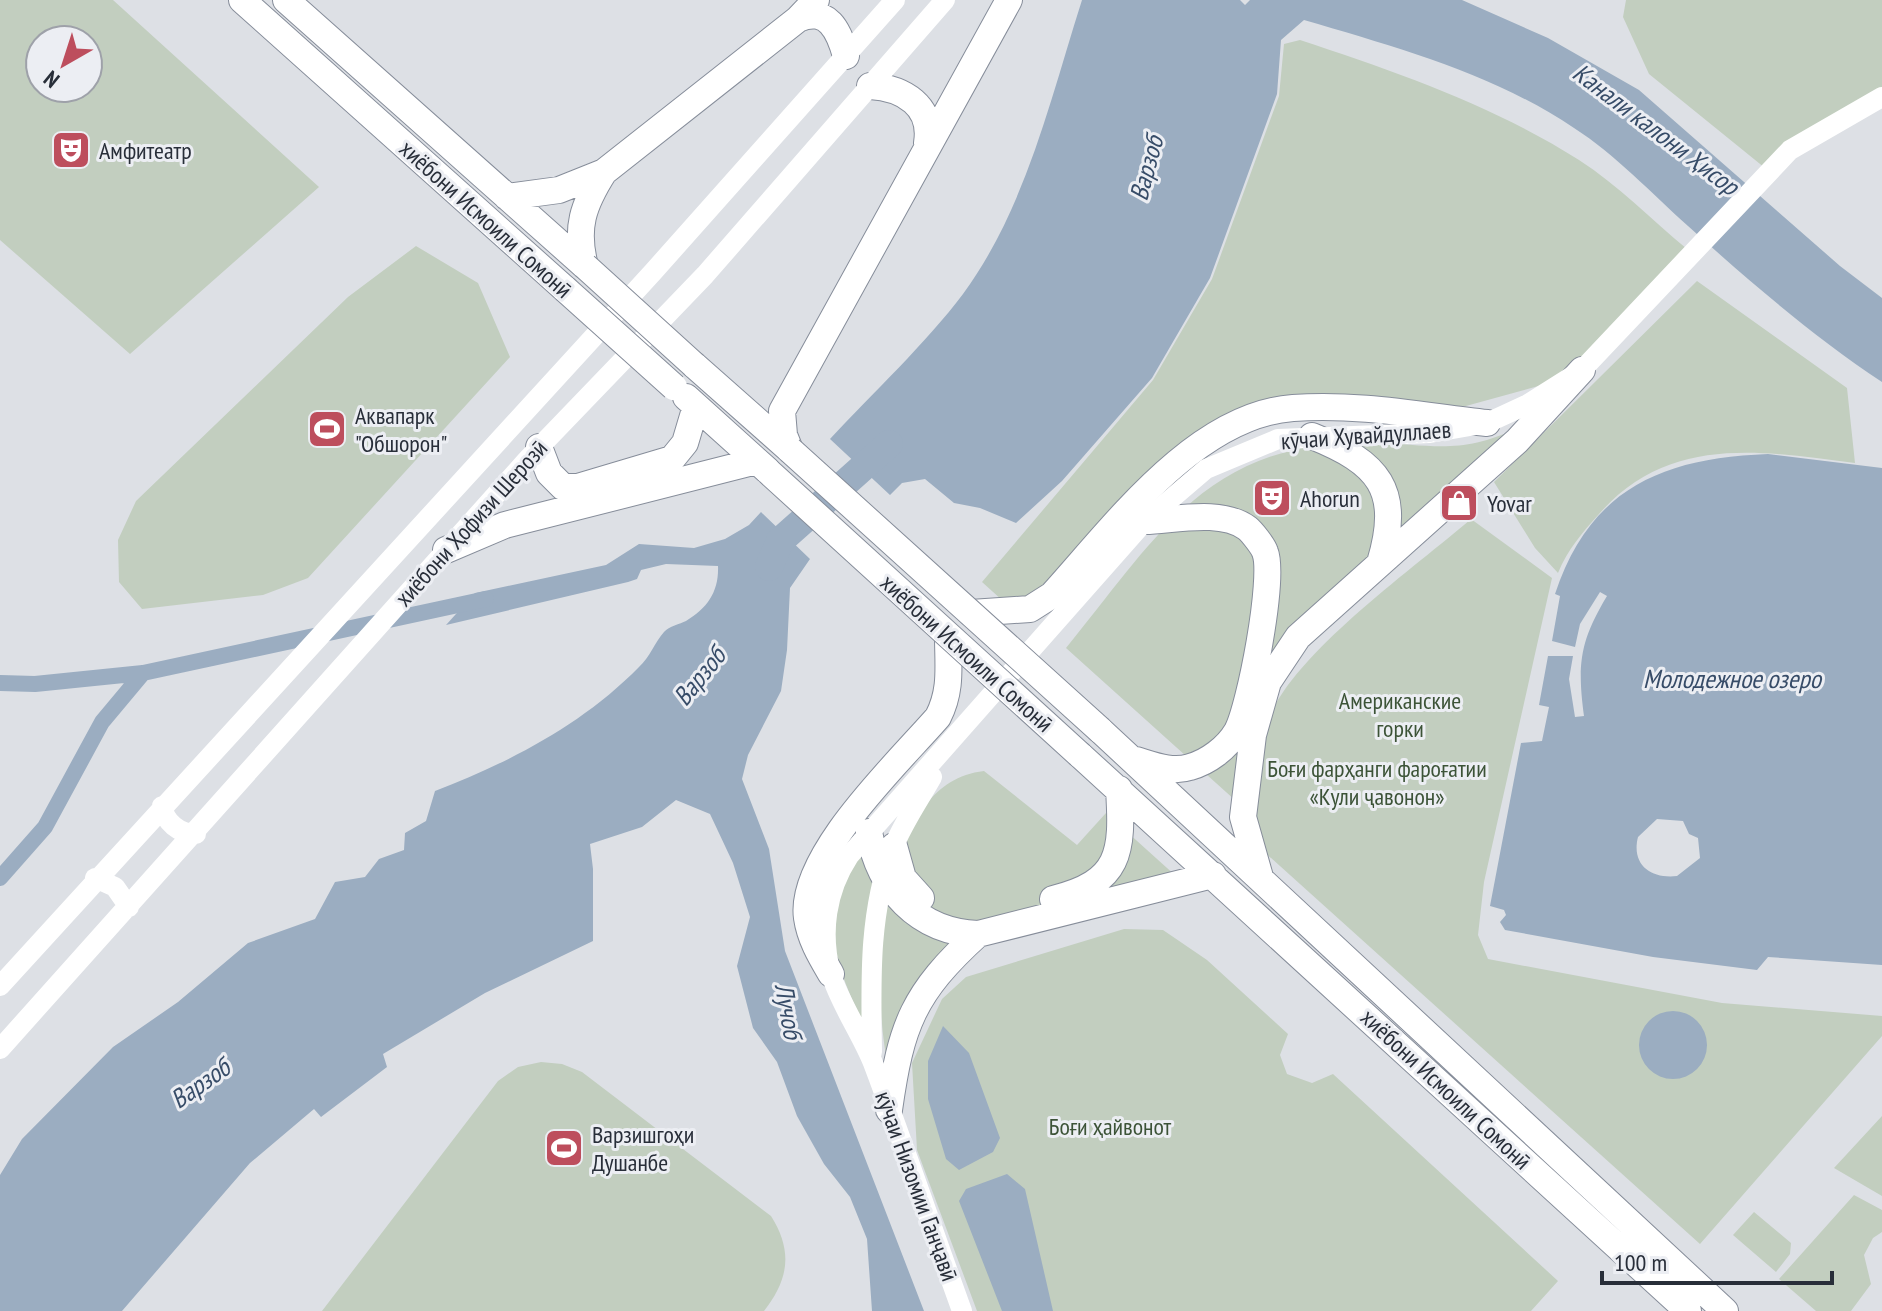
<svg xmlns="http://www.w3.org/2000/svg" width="1882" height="1311" font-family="'PT Sans Narrow',sans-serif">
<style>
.green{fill:#c2cebf;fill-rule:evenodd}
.water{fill:#9badc1;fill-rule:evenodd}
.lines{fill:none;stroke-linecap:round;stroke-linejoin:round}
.canal{stroke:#9badc1;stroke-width:16}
.river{stroke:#9badc1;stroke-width:28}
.highway-casing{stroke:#868d9a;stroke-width:28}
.secondary{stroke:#fff;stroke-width:20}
.highway{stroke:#fff;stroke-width:26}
.highway-bridge-casing{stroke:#868d9a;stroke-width:28;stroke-linecap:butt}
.highway-bridge{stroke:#fff;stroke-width:26}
.labels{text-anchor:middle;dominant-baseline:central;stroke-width:6;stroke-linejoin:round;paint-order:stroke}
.poi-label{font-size:24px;fill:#282e39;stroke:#eceef3;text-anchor:start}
.street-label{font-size:24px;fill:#282e39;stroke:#eceef3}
.park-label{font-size:24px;fill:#3c5337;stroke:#eceef3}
.water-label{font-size:26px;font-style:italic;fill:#374c68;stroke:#eceef3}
</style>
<rect width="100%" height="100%" fill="#dde0e5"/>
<path class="green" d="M0,0h113l206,187 -189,167 -130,-114zM40,40h48v48h-48z
M1626,0h256v91l-117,77 -116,-94 -26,-57z
M1300,40c97,32 192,65 279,120 39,25 73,60 108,89l-127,131 -105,29 -103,-2 -144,31 -157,155 -38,17 -31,-28 171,-202 59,-101 67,-183 5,-52z
M416,246l62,37 32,74 -202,221 -45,17 -121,14 -23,-27 -1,-42 18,-39 212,-204z
M1697,281l150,107 8,75c-93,-12 -186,-29 -256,51 -17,19 -31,35 -41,59l-23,-25 -41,-66z
M1520,427l-227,210 -57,164 -170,-153c93,-114 143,-209 306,-205 62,1 87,13 148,-16z
M1471,519l81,59 -68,304 -6,53 10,24 234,44 160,13v20l-182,208 -459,-413c9,-34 17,-90 31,-120 32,-65 142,-143 199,-192z
M984,771l93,74 29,-32 71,64 -203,47 -44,-9 -34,-47c15,-46 36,-91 88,-97z
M865,850l8,32 -8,146c-19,-42 -46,-97 -26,-143 6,-12 18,-24 26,-35z
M887,893l70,47 -67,136c-14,-62 -11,-120 -3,-183z
M1124,929l39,1 44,30 81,74 -8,21 7,19 25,9 21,-9 225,207 -27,30h-554l-60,-161 -5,-87 30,-64 24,-22z
M541,1062l21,2 20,8 189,144c22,35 18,63 -7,95h-442l176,-230 20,-14z
M1882,1116v80l-48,-28z
M1854,1195l28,15v22l-9,6 -9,17 7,29 -20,27h-35l-37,-32z
M1754,1212l37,31 -1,11 -14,18 -43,-37z"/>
<path class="water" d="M1082,0h158l5,5 5,-5h212l86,38 91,52 201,176 42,32v84c-69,-46 -132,-100 -194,-156 -37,-33 -72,-71 -114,-98 -80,-54 -178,-81 -270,-108l-23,20 -4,54 -67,184 -58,100 -90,103 -46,42 -36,-15 -26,-5 -29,-24 -23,4 -12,12 -60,-56c42,-45 97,-97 133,-145 63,-86 87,-194 119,-294z
M1768,454l114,14v497l-114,-8 -11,13 -104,-13 -148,-27 -5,-8 6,-7 -2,-5 -14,-4 31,-163 21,-2 7,-34 -10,-2 9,-49h25l-4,23 6,38 9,-1c-7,-52 -4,-75 23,-120l-7,-4 -20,32 -5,23 -23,-6 8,-45 -5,-2c35,-106 108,-136 213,-140zM1657,819l26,2 6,13 9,4 2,20 -23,18c-26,3 -46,-11 -39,-39z
M761,512l49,47 -20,29 -3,62 -6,41 -33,64 -6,24 27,70 16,102 139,360h-52l-5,-72 -17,-42 -26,-33 -27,-48 -20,-54 -24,-34 -16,-62 13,-49 -17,-54 -23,-49 -34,-14 -34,27 -52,17 3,25v72l-108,52 -102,61 4,13 -66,50 -7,-8 -64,54 -128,148h-122v-136l22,-36 91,-92 65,-45 70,-59 67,-24 20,-37 30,-5 14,-18 25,-9 1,-17 21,-12 9,-30c75,-29 147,-66 204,-124 11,-10 16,-25 25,-35 5,-6 16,-8 22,-11 22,-13 33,-30 32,-55l-52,-2 -25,6 -4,9 -9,3 -182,43 29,-32 131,-28 33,-21 55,4 31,-9 24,-14z
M1639 1045a34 34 0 1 1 68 0a34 34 0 1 1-68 0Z
M943,1026l26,27 31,85 -7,14 -34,18 -13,-11 -18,-60v-38z
M1007,1174l18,15 28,122h-51l-43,-110 7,-12z"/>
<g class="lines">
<path class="canal" d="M0,683l35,1 108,-11 343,-74
M0,878l45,-51 57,-105 41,-49"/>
<path class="river" d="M769,567l11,-26 109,-97"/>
<g class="highway-casing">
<path id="highway" d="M242,0l323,289
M286,0l299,266
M798,19c30,-13 41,12 48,37
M870,86c34,2 63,20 57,57
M507,197l52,-7 45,-18 194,-153 18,-19
M585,266c-10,-38 -2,-61 19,-94
M694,365l96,85
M686,397l81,73
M1312,436c67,27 90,53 68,127
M539,447l10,26 14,14h15l94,-28 13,-16 11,-37
M790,450l-6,-15 -2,-24 227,-411
M446,550l59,-25 252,-64
M971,613l59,-4 22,-14c61,-67 143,-180 241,-187 65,-5 130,8 194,15
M1100,730l625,581
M1080,755l608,556
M1136,760c17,5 36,13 54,7 18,-5 37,-19 47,-36 13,-24 38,-154 28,-179 -2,-6 -13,-20 -18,-24 -26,-19 -72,-8 -102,-7
M869,832c10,57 49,100 109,102l235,-59
M894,846l9,32 18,20
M1260,877l-17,-60 10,-82 15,-53 30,-45 219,-196 65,-71
M1053,899c68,-17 70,-46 66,-110
M831,974c-10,-17 -21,-35 -24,-56 -9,-61 92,-156 131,-201 14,-27 10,-51 10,-81
M889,1110c12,-85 24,-117 89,-176"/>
</g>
<path class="secondary" d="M162,806c3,16 17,28 34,28
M95,878l20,9 14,20
M0,986l653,-714 242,-272
M0,1049l527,-589 178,-185 240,-275
M872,1052c-1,-69 -4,-138 21,-204 10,-25 26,-48 39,-71
M962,1311c-30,-83 -58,-166 -89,-248 -12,-30 -33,-59 -42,-89 -11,-41 -5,-83 18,-118l296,-335 61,-52 72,-30 152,-6 57,-10 41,-19 54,-34 208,-220 92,-53"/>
<use href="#highway" class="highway"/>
<g class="highway-bridge-casing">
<path id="highway-bridge" d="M585,266l109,99
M565,289l109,98
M790,450l310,280
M769,472l311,283"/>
</g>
<use href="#highway-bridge" class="highway-bridge"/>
</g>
<defs>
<g id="theatre-square" transform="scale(2)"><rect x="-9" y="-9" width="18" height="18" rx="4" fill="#bd4e5d" stroke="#eceef3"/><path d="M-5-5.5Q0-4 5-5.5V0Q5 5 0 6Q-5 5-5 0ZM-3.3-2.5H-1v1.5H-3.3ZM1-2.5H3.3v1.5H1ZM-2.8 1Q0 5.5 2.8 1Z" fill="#fff"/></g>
<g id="stadium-square" transform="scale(2)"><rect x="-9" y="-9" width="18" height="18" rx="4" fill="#bd4e5d" stroke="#eceef3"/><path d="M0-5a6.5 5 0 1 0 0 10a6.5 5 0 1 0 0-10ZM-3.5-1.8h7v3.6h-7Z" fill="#fff"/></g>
<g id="shop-square" transform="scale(2)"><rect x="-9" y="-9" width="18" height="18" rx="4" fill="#bd4e5d" stroke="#eceef3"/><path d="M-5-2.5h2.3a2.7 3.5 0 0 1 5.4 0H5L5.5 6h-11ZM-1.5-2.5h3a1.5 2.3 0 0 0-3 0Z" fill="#fff"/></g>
</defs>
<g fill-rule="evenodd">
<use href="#theatre-square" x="71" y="150"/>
<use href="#stadium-square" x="327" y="429"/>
<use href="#theatre-square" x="1272" y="498"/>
<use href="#shop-square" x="1459" y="503"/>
<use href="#stadium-square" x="564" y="1148"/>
</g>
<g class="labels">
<g class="poi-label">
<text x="99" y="150">Aмфитеатр</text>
<text x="355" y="415">Аквапарк<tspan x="355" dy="28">"Обшорон"</tspan></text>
<text x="1300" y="498">Ahorun</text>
<text x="1487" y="503">Yovar</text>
<text x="592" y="1134">Варзишгоҳи<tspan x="592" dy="28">Душанбе</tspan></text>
</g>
<g class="street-label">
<text transform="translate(486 219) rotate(42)">хиёбони Исмоили Сомонӣ</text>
<text transform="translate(1366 435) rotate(-4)">кӯчаи Хувайдуллаев</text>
<text transform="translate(471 523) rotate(-48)">хиёбони Ҳофизи Шерозӣ</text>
<text transform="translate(967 653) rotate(42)">хиёбони Исмоили Сомонӣ</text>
<text transform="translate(1446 1089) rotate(43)">хиёбони Исмоили Сомонӣ</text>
<text transform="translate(917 1186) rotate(70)">кӯчаи Низомии Ганҷавӣ</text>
</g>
<g class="park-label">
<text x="1400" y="700">Американские<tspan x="1400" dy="28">горки</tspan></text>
<text x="1377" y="768">Боғи фарҳанги фароғатии<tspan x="1377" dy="28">«Кули ҷавонон»</tspan></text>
<text x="1110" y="1126">Боғи ҳайвонот</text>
</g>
<g class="water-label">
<text transform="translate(1656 129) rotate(37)">Канали калони Ҳисор</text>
<text transform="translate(1146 168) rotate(-75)">Варзоб</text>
<text transform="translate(699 676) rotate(-51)">Варзоб</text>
<text x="1732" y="678">Молодежное озеро</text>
<text transform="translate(789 1011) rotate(80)">Лучоб</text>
<text transform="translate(200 1083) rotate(-35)">Варзоб</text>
</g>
</g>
<g transform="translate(64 64) rotate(219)"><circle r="38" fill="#eceef3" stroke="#9ea1a9" stroke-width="2"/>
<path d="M0-6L14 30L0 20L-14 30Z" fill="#bd4e5d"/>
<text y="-12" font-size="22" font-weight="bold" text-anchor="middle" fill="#282e39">N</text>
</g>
<path d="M1602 1271v12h230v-12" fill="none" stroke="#282e39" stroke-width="4"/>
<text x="1614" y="1271" font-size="24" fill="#282e39" stroke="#eceef3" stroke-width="6" paint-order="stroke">100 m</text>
</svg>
